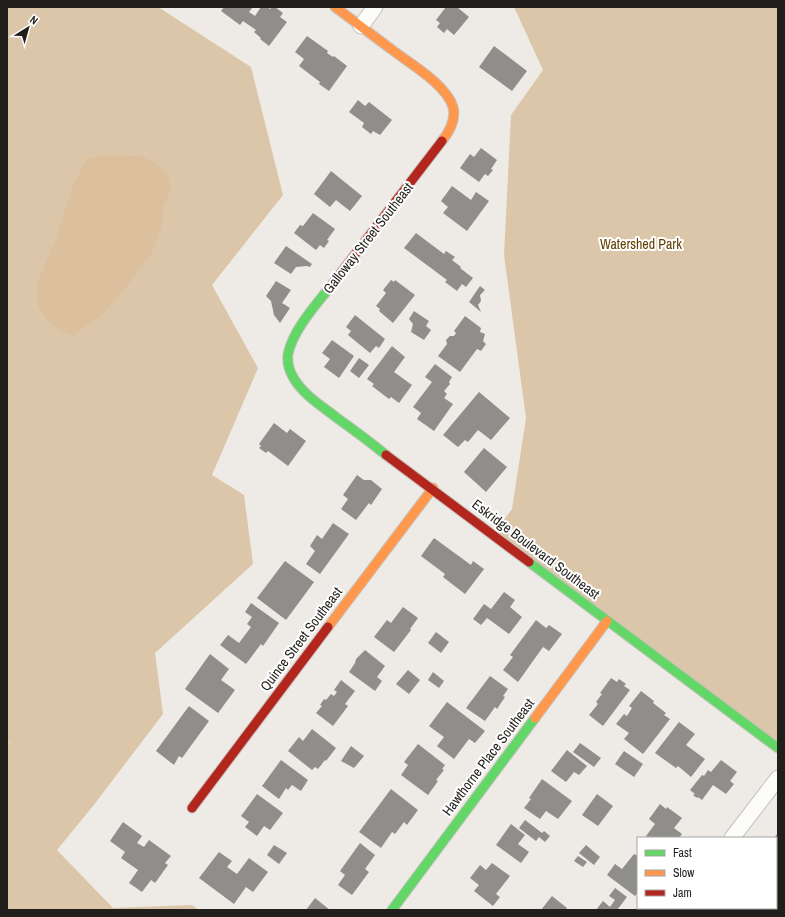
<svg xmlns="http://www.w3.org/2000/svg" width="785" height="917" viewBox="0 0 785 917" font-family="'Archivo Narrow',sans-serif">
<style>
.forest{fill:#dcc6aa}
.water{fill:#dcc09e}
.building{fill:#908e8a}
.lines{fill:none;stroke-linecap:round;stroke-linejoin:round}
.street-casing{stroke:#c6c2be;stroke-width:17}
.fast-casing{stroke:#c6c2be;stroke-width:11}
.slow-casing{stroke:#c6c2be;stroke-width:11}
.jam-casing{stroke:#c6c2be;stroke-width:11}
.street{stroke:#fcfcfb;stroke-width:15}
.fast{stroke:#63d668;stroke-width:9}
.slow{stroke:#ff974d;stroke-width:9}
.jam{stroke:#b3261e;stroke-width:9}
.labels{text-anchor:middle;stroke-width:4;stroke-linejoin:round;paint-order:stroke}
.street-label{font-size:14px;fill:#211f1b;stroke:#fff}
.park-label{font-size:14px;fill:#613d00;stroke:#fff}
</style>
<rect width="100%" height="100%" fill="#eeeae5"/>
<path class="forest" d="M7,7H158L251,67L283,195L212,285L258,368L212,475L244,495L253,564L155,653L163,714L93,806L57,850L113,908L192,905L199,910H7V741L12,744L7,740Z
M514,7H778V746L493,534L512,509L526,418L504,255L511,115L543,70Z"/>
<path class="water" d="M100,155L141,156L154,162L163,169L168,176L171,190L163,208L162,225L153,251L136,275L105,312L73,336L58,330L44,316L38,306L36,285L55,241L73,186L86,159Z"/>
<path class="building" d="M224,7H253L249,12L255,16L261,7H267L270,9L272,7H275L283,13L280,17L287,22L269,46L260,39L261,38L254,32L256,30L243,21L240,25L221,11Z
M446,7H457L469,17L454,35L447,29L444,33L437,27L440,23L436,20Z
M307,36L328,51L327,53L333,57L334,56L347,66L329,91L319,84L320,82L299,66L304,59L295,52Z
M494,46L527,71L512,91L479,67Z
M358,100L365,106L369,102L392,120L380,135L373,131L371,134L362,127L364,123L349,112Z
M481,148L497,160L491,169L493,170L488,176L485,174L479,182L460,168L470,154L474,157Z
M331,171L362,196L350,211L336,200L330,207L314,194Z
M452,186L471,200L476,192L489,201L467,231L443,213L448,207L441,201Z
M313,213L335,229L327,240L329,241L324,248L320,245L316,250L294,233L300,225L303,226Z
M416,233L444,254L446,251L455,257L452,260L461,267L460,268L473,278L466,287L462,284L457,291L445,282L447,280L404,248Z
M286,246L312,264L310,267L307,266L296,267L291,274L274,263Z
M391,280L394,282L395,280L415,295L393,323L379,311L380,309L376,306L386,293L383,290Z
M276,281L291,290L282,303L290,308L280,323L274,315L271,301L266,296Z
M480,286L485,290L480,295L481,301L478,305L481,312L469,302Z
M414,311L429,321L426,326L431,330L424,340L411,332L413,324L409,319Z
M355,315L385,339L379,348L376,346L370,353L348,335L351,331L346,327Z
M465,316L481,328L480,332L485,334L483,341L486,344L481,351L477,349L460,372L438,356L447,344L446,340L450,336H454L456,333L454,331Z
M332,340L354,356L339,378L324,367L330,359L322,353Z
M392,346L405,357L394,372L412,385L399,403L391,397L389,399L372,386L374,384L367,379Z
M359,358L369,365L359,378L350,371Z
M435,364L452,377L449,382L450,384L444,391L447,394L444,398L453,404L434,431L417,419L421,413L413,407L432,382L425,377Z
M479,392L510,418L491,440L478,430L468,442L465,440L458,447L443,435Z
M274,423L287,433L290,429L306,441L288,466L268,451L266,453L259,448L261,446L259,444Z
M484,448L507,467L486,492L464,472Z
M357,475L364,480H371L382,489L371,505L369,503L356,520L341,509L348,499L343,495Z
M333,523L349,534L320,574L306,564L315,551L310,546L317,535L322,539Z
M434,538L471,565L473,561L484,569L465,594L443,577L445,574L421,556Z
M285,561L314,582L286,620L257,598Z
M504,592L515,600L510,607L522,617L509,634L487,618L481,625L473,619L484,604L491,609Z
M251,603L279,623L263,646L261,644L246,664L220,645L228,635L239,643L251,627L247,624L252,617L245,612Z
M403,607L418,618L410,629L411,630L394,652L374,637L387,620L391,623Z
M536,620L546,628L549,625L562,634L549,651L543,647L518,682L503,670L513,657L510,655Z
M436,632L449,642L441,653L428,643Z
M365,650L385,666L377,677L382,681L375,691L349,672L355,663L356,659Z
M210,654L229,669L221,680L235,690L218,713L185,689Z
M408,670L420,680L409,694L396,684Z
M433,672L444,681L439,688L428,680Z
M490,676L508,689L503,696L505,697L497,709L495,707L485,721L466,708Z
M611,678L617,682L619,679L626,684L624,686L630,690L603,726L589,715L598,704L596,702L602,694L600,693Z
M341,680L355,691L345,704L348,706L333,726L316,713L322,706L320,705L324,699L326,700L331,694L334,696L337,692L334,690Z
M641,691L654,701L653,703L666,713L664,715L670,719L643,754L624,739L629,733L616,724L624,714L627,716L632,708L629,706Z
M447,702L485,731L475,743L469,739L454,759L437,746L444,737L429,726Z
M189,706L209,721L182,758L179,756L174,765L156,751Z
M679,722L695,734L686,745L705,759L691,777L678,766L676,768L655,753Z
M312,729L336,748L326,761L325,760L318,769L315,767L312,770L288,751L299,737L303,741Z
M580,743L601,758L594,767L573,752Z
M418,744L445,765L442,769L444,770L436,780L438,781L428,795L401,775L408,765L404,762Z
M351,746L364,756L354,768L341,761Z
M567,750L587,766L579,775L574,772L566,782L551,771Z
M624,751L643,764L634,777L615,764Z
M281,760L308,780L301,791L292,785L288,790L286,788L279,799L262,786Z
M721,760L737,772L730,781L734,784L726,794L713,785L702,800L698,797L697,798L693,795L695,794L690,790L702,775L704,776L708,770L711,772Z
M542,779L572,801L558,819L546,811L540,819L524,808L531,799L529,798Z
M391,789L418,810L407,825L404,822L395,834L392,832L381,848L359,832Z
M257,794L283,813L270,830L264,826L257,836L245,827L249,822L241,816Z
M597,794L613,806L598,826L582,815Z
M660,804L666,809L667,807L682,818L674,828L682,834L679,838H648L646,836L655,824L649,819Z
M525,820L542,833L544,831L550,836L545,842L539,837L536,841L519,828Z
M123,822L142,836L137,843L144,847L149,840L171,856L165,863L168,865L155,883L151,880L142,892L129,883L138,870L121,858L125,852L110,841Z
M511,824L525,835L518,844L529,852L521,863L496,845Z
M778,833V861L776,860L777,840L776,838H774Z
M360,843L375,855L365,869L369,872L352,895L338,885L345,875L340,871Z
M274,845L287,853L279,864L267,855Z
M586,845L600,857L594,865L579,853Z
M219,852L232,861L227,867L237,874L249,858L268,872L253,892L246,887L234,904L199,878Z
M634,854L638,856V892L635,896L607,875L615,864L622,869Z
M578,856L587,862L583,867L574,861Z
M492,863L510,876L496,894L500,897L493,906L474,891L479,885L470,878L480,865L486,870Z
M776,884L778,885V900L776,903Z
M615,888L627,897L617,910H596L603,901L610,907L615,900L609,896Z
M552,896L567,908L565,910H541Z
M315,898L330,910H306Z
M739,908H758L757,910H741Z"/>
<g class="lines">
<g class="street-casing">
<path id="street" d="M361,26L375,7
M732,838L778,778
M678,910L680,908"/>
</g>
<g class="fast-casing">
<path id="fast" d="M330,287C315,306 293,330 288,354C287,362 289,370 293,377C303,395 322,406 337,418C354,430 370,442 386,455
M529,562L778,748
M392,910L535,718"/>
</g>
<g class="slow-casing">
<path id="slow" d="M335,7C354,21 372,35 391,49C409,63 446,84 453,107C456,119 450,131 442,141
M328,627L433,488
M535,718L607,621"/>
</g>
<g class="jam-casing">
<path id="jam" d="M330,287L442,141
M386,455L529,562
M192,808L328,627"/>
</g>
<use href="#street" class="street"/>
<use href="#fast" class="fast"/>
<use href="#slow" class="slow"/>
<use href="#jam" class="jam"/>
</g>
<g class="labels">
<g class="street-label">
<text transform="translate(368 238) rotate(-52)" y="5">Galloway Street Southeast</text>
<text transform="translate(536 549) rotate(37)" y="5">Eskridge Boulevard Southeast</text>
<text transform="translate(301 639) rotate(-53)" y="5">Quince Street Southeast</text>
<text transform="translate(488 757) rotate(-53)" y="5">Hawthorne Place Southeast</text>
</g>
<g class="park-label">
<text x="641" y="249">Watershed Park</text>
</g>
</g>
<rect width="785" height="917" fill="none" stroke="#211f1b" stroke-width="16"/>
<rect x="637" y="837" width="140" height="72" fill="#ffffff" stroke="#a6a5a4"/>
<rect x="645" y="850" width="20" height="6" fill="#63d668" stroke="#a6a5a4"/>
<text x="673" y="857" font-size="12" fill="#211f1b">Fast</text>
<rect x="645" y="870" width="20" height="6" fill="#ff974d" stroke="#a6a5a4"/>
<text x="673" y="877" font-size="12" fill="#211f1b">Slow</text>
<rect x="645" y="890" width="20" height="6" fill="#b3261e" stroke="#a6a5a4"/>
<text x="673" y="897" font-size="12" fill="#211f1b">Jam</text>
<g transform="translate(28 28) rotate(37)" stroke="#ffffff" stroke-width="3" paint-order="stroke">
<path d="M0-3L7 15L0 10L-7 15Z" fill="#211f1b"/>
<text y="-6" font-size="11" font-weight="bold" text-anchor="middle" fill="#211f1b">N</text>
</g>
</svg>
